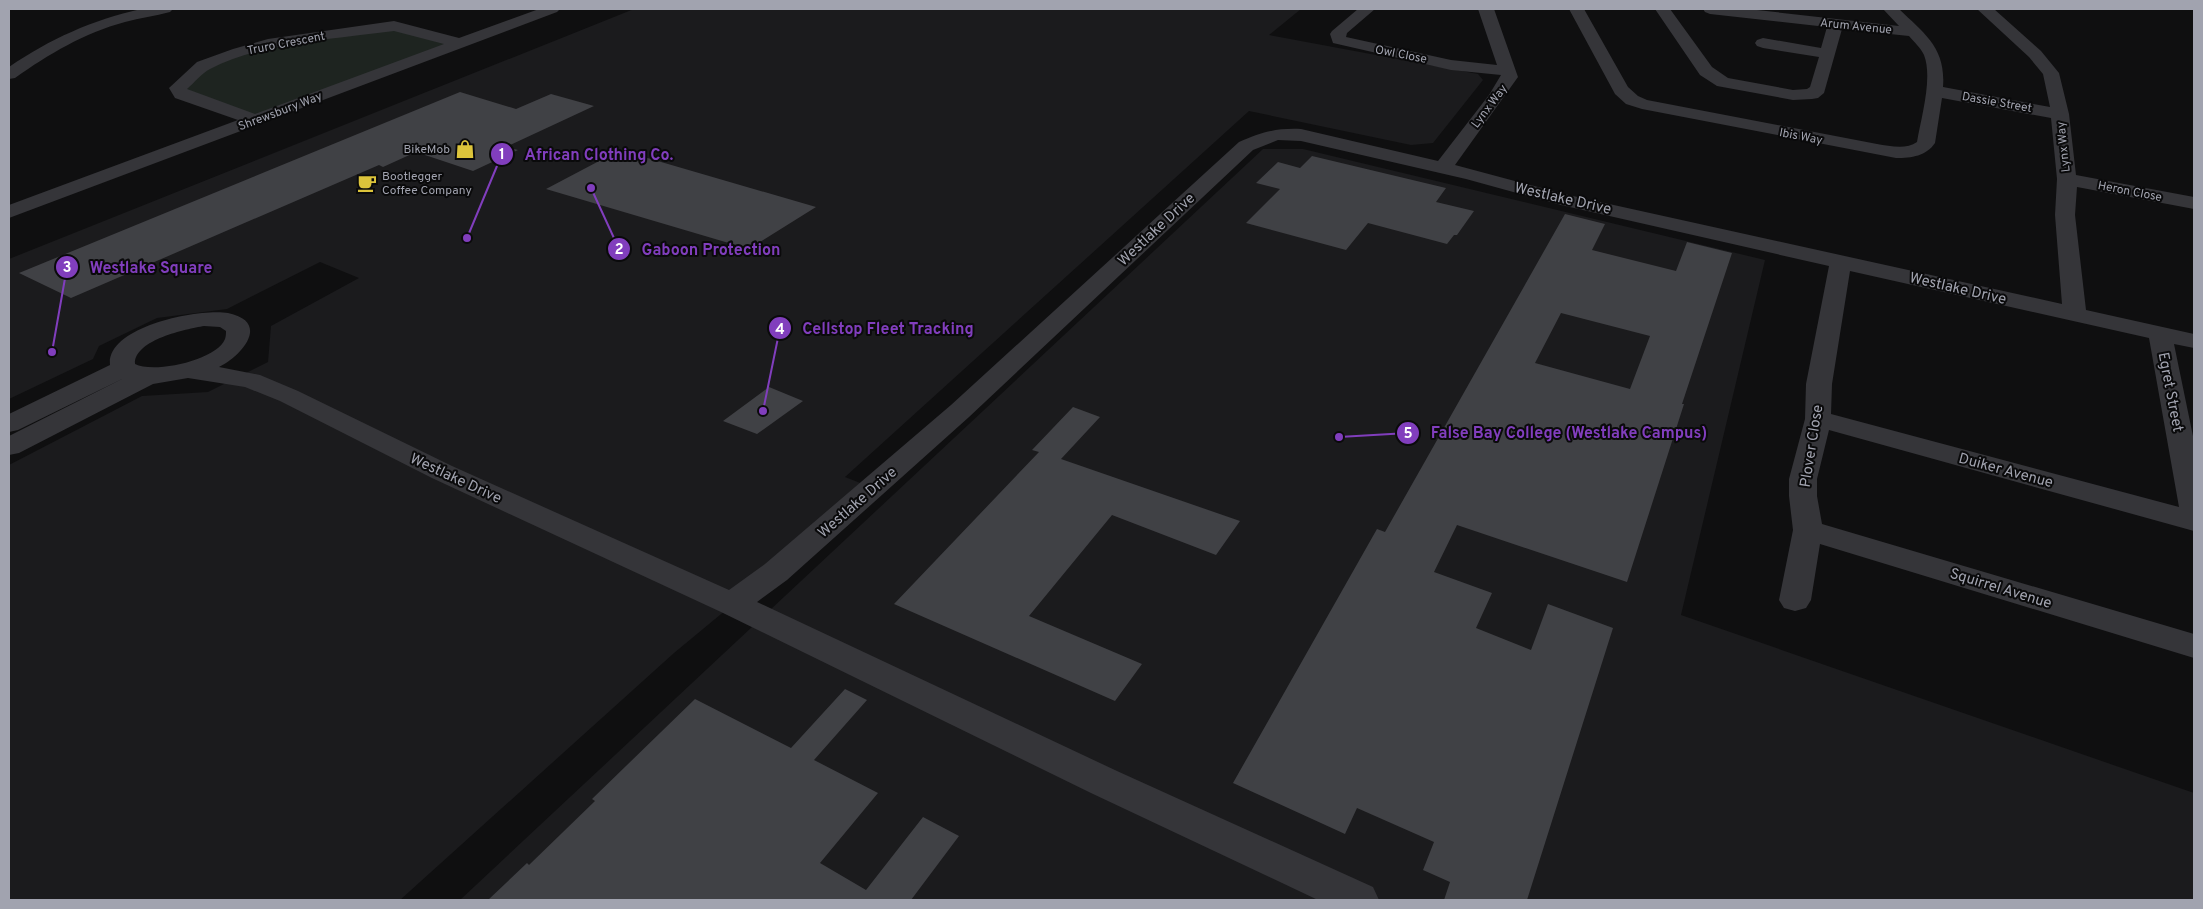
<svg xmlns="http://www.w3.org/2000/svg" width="2203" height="909" viewBox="0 0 2203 909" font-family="Overpass,sans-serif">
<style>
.built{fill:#1b1b1d}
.green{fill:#1e2420}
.building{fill:#404145;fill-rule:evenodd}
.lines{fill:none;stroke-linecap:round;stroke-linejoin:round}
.minor{fill:#353539;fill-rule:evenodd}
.labels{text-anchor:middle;stroke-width:4;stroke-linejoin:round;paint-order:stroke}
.far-street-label{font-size:12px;fill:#a1a3af;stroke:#0a0a0b}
.far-poi-label{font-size:12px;fill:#a1a3af;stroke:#0a0a0b;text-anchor:end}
.street-label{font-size:15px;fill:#a1a3af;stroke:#0a0a0b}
.leader{fill:none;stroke:#813ebd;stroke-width:2}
.callout-dot{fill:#813ebd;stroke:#0a0a0b;stroke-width:2}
.mark-label{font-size:15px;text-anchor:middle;font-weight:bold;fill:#fff}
.callout-label{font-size:16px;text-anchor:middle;font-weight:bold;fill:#813ebd;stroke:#0a0a0b;stroke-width:4;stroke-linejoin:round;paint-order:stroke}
</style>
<rect width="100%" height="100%" fill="#0f0f10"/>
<path class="built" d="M634,9H1301L1269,35L1478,74L1483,80L1433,143L1411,145L1249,111L845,477L873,488L674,653L400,900H9V465L142,396L208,392L268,362L271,326L359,278L320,262L227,309L157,318L99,346L93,359L9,399V259Z
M1263,149H1303L1765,260L1681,615L2194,793V900H460Z"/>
<path class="green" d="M380,27L459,43L255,120L192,98L181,84L239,52Z"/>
<path class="building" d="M460,92L516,109L551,94L594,106L506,147L518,150L473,171L416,152L383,167L379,165L71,298L19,273Z
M620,150L816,207L749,249L546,189Z
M1312,156L1446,188L1436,202L1474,211L1457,235H1454L1447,244L1368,223L1346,250L1246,223L1280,189L1256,183L1278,162L1300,168Z
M1565,214L1605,224L1592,250L1676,271L1687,242L1732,253L1682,404H1684L1627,582L1457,525L1434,572L1492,593L1476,628L1531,650L1548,604L1613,628L1527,900H1444L1450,882L1423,870L1434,842L1357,808L1345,834L1233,783L1377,529L1385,532ZM1561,313L1650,336L1630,389L1535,363Z
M769,387L803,401L757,434L723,421Z
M1073,407L1100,417L1061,459L1240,521L1216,555L1112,515L1029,616L1142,664L1115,701L894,604L1039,452L1032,450Z
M845,689L867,700L814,760L878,793L820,863L866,890L923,817L959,836L911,900H488L527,863L529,865L595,801L592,799L695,699L791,748Z"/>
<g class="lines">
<path class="minor" d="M141,9H173L170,12C155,16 140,18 125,22C84,33 49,54 15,78L9,79V67C50,39 92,20 141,9Z
M539,9H560L557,12L9,218V205L238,120L175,98L169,88L197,62L233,49L268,39L394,21L459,38ZM394,31L444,44L255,114L187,89C194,83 202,73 210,69C262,42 336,39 394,31Z
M1358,9H1375L1347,33L1346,37L1451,60L1497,65L1478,9H1494L1518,77L1455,165L1564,194L2062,304L2055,215L2057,179L2051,118L1942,98L1935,143C1926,156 1912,158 1896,158L1642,109L1626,104L1615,94L1569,9H1584L1628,87L1638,96L1647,100L1877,144C1890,146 1906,150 1917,142C1921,118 1933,78 1924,55C1921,48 1914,42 1909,36L1842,29L1824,93L1818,98L1812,99L1793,100L1717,86L1700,75L1655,9H1670L1712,67L1728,78L1793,90L1807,89L1810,87L1819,57L1763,48L1757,46L1755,43L1757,40L1763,38L1821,48L1827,27L1710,14L1705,12L1703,9H1748L1899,26L1883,9H1899C1925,34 1946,48 1943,87L2050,107L2043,74L2029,57L1977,9H1994L2041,51L2059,73L2069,114L2076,175L2194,197V209L2077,187L2075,215L2086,310L2194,334V348L2174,344L2194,441V531L1829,430L1817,479V496L1822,524L2194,634V658L1820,544L1811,600L1806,608L1795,611L1784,608L1779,600L1793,530L1789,496V479L1805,419L1806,384L1829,266L1561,205L1466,179L1301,141L1278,140L1253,150L969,417L787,580L757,602L1117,771L1373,887L1379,900H1318L1091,793L721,612L432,478L280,401L245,387L188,378L153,384L19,453L9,455V436L124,378L18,430L9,432V414L110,365C106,326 200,308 228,313C271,322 242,356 219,367L260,375L298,391L452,466L729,590L765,564L951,405L1239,142C1262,132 1276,128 1301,129L1438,161L1489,95L1501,75L1451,70L1333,43L1330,34L1332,31ZM1850,271L2149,338L2179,507L1831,414L1832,384ZM204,326L220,327L226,331C226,333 226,336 225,339C217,360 154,374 135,364C134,340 186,329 204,326Z"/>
</g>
<defs>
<g id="shop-bare" transform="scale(1.5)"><path d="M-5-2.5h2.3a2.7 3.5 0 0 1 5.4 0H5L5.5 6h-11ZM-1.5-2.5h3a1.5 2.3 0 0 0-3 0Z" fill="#dcc43b" stroke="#0a0a0b" stroke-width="2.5" paint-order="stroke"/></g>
<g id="cafe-bare" transform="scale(1.5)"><path d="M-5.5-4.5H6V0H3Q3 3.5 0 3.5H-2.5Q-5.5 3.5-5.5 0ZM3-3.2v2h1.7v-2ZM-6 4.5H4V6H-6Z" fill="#dcc43b" stroke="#0a0a0b" stroke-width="2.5" paint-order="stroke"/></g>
</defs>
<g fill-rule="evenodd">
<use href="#shop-bare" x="465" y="149"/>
<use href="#cafe-bare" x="367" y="183"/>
</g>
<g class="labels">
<g class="far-street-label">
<text transform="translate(1856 26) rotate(6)" y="4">Arum Avenue</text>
<text transform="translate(286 43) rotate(-11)" y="4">Truro Crescent</text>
<text transform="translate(1401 54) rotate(11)" y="4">Owl Close</text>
<text transform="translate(1997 102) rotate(10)" y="4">Dassie Street</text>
<text transform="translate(1489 106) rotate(-53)" y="4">Lynx Way</text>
<text transform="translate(280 111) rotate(-21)" y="4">Shrewsbury Way</text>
<text transform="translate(1801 136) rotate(11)" y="4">Ibis Way</text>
<text transform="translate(2063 147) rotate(-96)" y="4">Lynx Way</text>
<text transform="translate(2130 191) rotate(11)" y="4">Heron Close</text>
</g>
<g class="far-poi-label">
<text x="450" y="153">BikeMob</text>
<text x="382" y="180" text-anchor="start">Bootlegger<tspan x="382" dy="14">Coffee Company</tspan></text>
</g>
<g class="street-label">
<text transform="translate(1563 198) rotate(13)" y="5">Westlake Drive</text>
<text transform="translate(1156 229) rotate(-43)" y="5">Westlake Drive</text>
<text transform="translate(1958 288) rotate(13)" y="5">Westlake Drive</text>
<text transform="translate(2171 392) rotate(79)" y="5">Egret Street</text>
<text transform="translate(1811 446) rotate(-81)" y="5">Plover Close</text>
<text transform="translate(2006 470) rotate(15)" y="5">Duiker Avenue</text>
<text transform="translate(456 478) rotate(25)" y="5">Westlake Drive</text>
<text transform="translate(857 502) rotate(-41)" y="5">Westlake Drive</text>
<text transform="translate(2001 588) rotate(17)" y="5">Squirrel Avenue</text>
</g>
</g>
<path class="leader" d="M467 238L502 154M591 188L619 249M52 352L67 267M763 411L780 328M1339 437L1408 433"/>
<g class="callout-dot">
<circle cx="467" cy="238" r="5"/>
<circle cx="591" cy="188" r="5"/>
<circle cx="52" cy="352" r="5"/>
<circle cx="763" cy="411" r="5"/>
<circle cx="1339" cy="437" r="5"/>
<circle cx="502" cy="154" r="12"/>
<circle cx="619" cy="249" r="12"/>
<circle cx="67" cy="267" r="12"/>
<circle cx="780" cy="328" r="12"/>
<circle cx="1408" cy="433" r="12"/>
</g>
<g class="mark-label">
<text x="502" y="159">1</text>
<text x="619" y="254">2</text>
<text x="67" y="272">3</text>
<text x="780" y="334">4</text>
<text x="1408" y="438">5</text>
</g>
<g class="callout-label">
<text x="599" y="160">African Clothing Co.</text>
<text x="711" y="255">Gaboon Protection</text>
<text x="151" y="273">Westlake Square</text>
<text x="888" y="334">Cellstop Fleet Tracking</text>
<text x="1569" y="438">False Bay College (Westlake Campus)</text>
</g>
<rect width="2203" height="909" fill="none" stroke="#a1a3af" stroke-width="20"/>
</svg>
